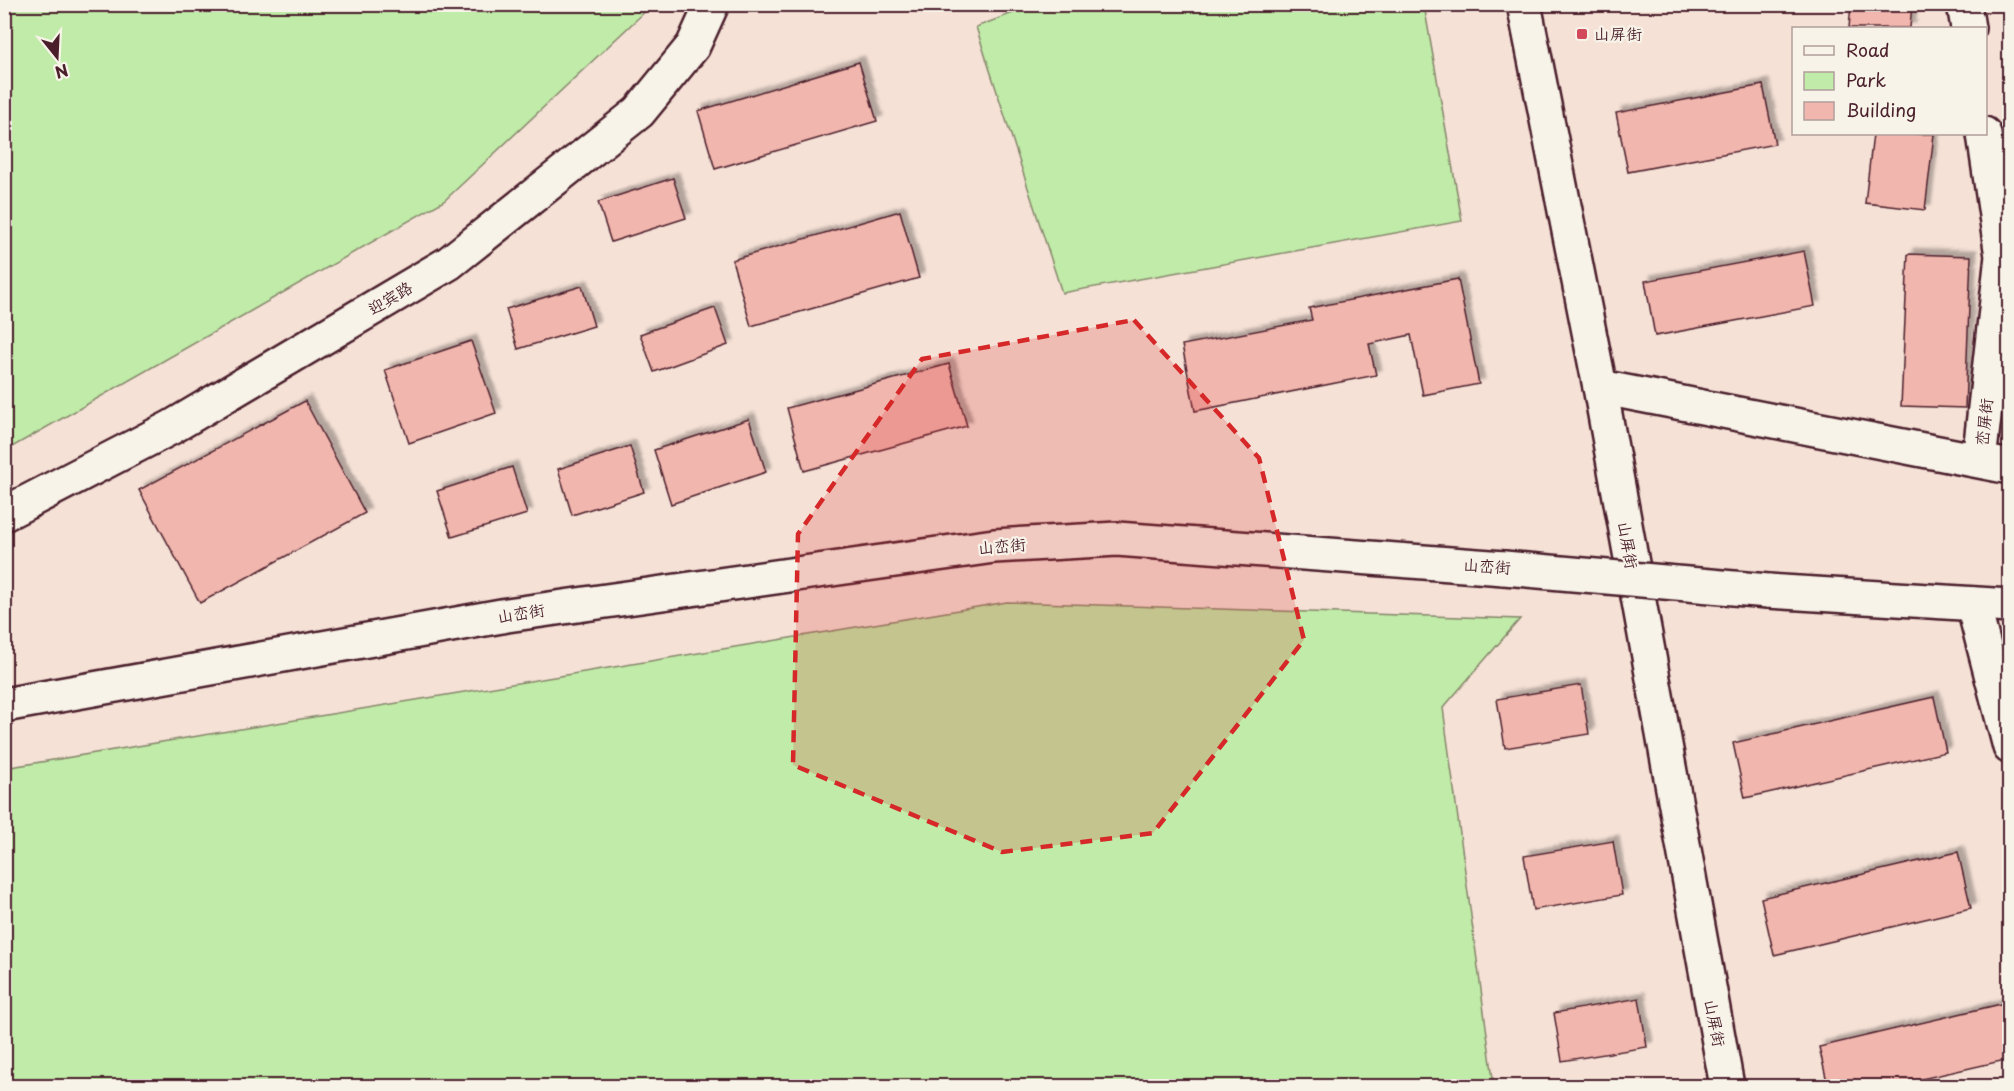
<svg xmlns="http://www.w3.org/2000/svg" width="2014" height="1091" viewBox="0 0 2014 1091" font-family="'Playpen Sans','LXGW WenKai TC',sans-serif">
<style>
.green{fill:#c0eba8;stroke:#85856a;stroke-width:1.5}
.building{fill:#f1b6ad;stroke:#4a1f2b;stroke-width:1.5;filter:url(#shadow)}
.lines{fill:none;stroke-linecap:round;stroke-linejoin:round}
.minor-casing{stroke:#4a1f2b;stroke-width:38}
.tertiary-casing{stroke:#4a1f2b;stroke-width:38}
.secondary-casing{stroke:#4a1f2b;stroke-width:38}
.minor{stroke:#f7f3e8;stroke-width:33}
.tertiary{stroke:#f7f3e8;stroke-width:33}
.secondary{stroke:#f7f3e8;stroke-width:33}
.secondary-bridge-casing{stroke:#4a1f2b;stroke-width:38;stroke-linecap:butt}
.secondary-bridge{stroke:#f7f3e8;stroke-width:33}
.marked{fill:#d62828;fill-opacity:0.2;stroke:#d62828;stroke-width:4.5;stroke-dasharray:12 8;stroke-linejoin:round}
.poi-dot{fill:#d1495b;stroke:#f7f3e8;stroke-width:2}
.labels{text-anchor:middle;stroke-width:4.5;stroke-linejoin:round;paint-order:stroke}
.poi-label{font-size:16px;fill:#4a1f2b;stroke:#f7f3e8;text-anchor:start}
.street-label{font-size:16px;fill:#4a1f2b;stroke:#f7f3e8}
</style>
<defs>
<filter id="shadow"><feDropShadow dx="5.5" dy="-5.5" stdDeviation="1.5" flood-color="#0004"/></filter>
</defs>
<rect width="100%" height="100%" fill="#f5e1d6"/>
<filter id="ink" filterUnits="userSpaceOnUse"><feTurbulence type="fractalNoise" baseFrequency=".0167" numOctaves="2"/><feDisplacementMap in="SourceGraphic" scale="12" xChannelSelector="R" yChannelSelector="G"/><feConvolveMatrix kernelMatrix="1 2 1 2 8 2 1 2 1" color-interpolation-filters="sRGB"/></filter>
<g filter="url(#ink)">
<path class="green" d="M5,4H652V5L444,201L5,451Z
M1037,4L1424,5L1462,221L1062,293L976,27Z
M1007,602L1520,619L1443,708L1494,1086H5V768Z"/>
<path class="building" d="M1851,4H1912L1910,28H1849Z
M859,62L877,121L715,169L698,111Z
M1763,85L1775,144L1628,172L1616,113Z
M1873,134H1934L1925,210L1865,203Z
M673,178L686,218L611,242L598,202Z
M900,211L919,278L751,326L732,260Z
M1804,251L1815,306L1655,336L1645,281Z
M1908,254L1971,256L1965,408L1901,406Z
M1458,279L1479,384L1423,395L1411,335L1369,344L1376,375L1195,411L1182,345L1312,320L1309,308Z
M582,286L594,326L518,349L506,309Z
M715,308L728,345L654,372L640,334Z
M471,341L496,413L409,443L385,370Z
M949,364L967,426L804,471L787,408Z
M305,401L365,513L200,603L139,490Z
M749,419L766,472L671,504L654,450Z
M630,446L644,492L572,515L558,469Z
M512,467L527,514L452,537L437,491Z
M1581,685L1589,734L1505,748L1497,699Z
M1934,697L1946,752L1745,798L1733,743Z
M1613,841L1622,895L1533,910L1524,856Z
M1958,852L1971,908L1774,955L1761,898Z
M1639,998L1647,1047L1562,1061L1554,1013Z
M2001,1004L2010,1041V1059L1891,1086H1828L1819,1047Z"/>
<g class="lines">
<g class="minor-casing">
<path id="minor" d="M1964,4L1968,28
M1600,387L2010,467
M1979,461L2002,256L1984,134
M1973,604L2010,747"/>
</g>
<g class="tertiary-casing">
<path id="tertiary" d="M1524,4L1600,387L1727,1086
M4,514L172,427L449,263L639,112L693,46L712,4"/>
</g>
<g class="secondary-casing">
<path id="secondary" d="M1768,591L2010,606
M4,705L507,615L994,546L1117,539L1504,568"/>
</g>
<use href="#minor" class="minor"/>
<use href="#tertiary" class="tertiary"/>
<use href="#secondary" class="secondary"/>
<g class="secondary-bridge-casing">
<path id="secondary-bridge" d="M1504,568L1768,591"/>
</g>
<use href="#secondary-bridge" class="secondary-bridge"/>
</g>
</g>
<path class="marked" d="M1134,320L1259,458L1304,640L1153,833L1002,852L793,765L798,534L922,359Z"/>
<rect class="poi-dot" x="1576" y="28" width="12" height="12" rx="3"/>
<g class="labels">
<g class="poi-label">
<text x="1594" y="40">山屏街</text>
</g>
<g class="street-label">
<text transform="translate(390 298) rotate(-31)" y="6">迎宾路</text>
<text transform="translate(1984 422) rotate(-84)" y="6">峦屏街</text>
<text transform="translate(1628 545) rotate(80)" y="6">山屏街</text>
<text transform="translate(1002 546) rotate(-5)" y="6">山峦街</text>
<text transform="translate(1487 566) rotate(4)" y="6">山峦街</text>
<text transform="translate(521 613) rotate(-9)" y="6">山峦街</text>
<text transform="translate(1715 1023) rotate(79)" y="6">山屏街</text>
</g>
</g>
<rect width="2014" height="1091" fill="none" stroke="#f7f3e8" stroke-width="24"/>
<rect x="12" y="12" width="1990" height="1067" fill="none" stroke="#4a1f2b" stroke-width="2" filter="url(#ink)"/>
<rect x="1792" y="27" width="195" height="108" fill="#f7f3e8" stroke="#b29e9c" stroke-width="1.5"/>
<rect x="1804" y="46" width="30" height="9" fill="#f7f3e8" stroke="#b29e9c" stroke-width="1.5"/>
<text x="1846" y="57" font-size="18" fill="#4a1f2b">Road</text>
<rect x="1804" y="72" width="30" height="18" fill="#c0eba8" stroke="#b29e9c" stroke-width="1.5"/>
<text x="1846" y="87" font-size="18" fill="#4a1f2b">Park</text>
<rect x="1804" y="102" width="30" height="18" fill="#f1b6ad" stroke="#b29e9c" stroke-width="1.5"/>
<text x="1846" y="117" font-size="18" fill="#4a1f2b">Building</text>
<g transform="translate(57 57) rotate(162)" stroke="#f7f3e8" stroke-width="4.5" paint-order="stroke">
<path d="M0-4.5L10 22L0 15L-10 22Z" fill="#4a1f2b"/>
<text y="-9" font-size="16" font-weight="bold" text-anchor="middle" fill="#4a1f2b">N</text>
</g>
</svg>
